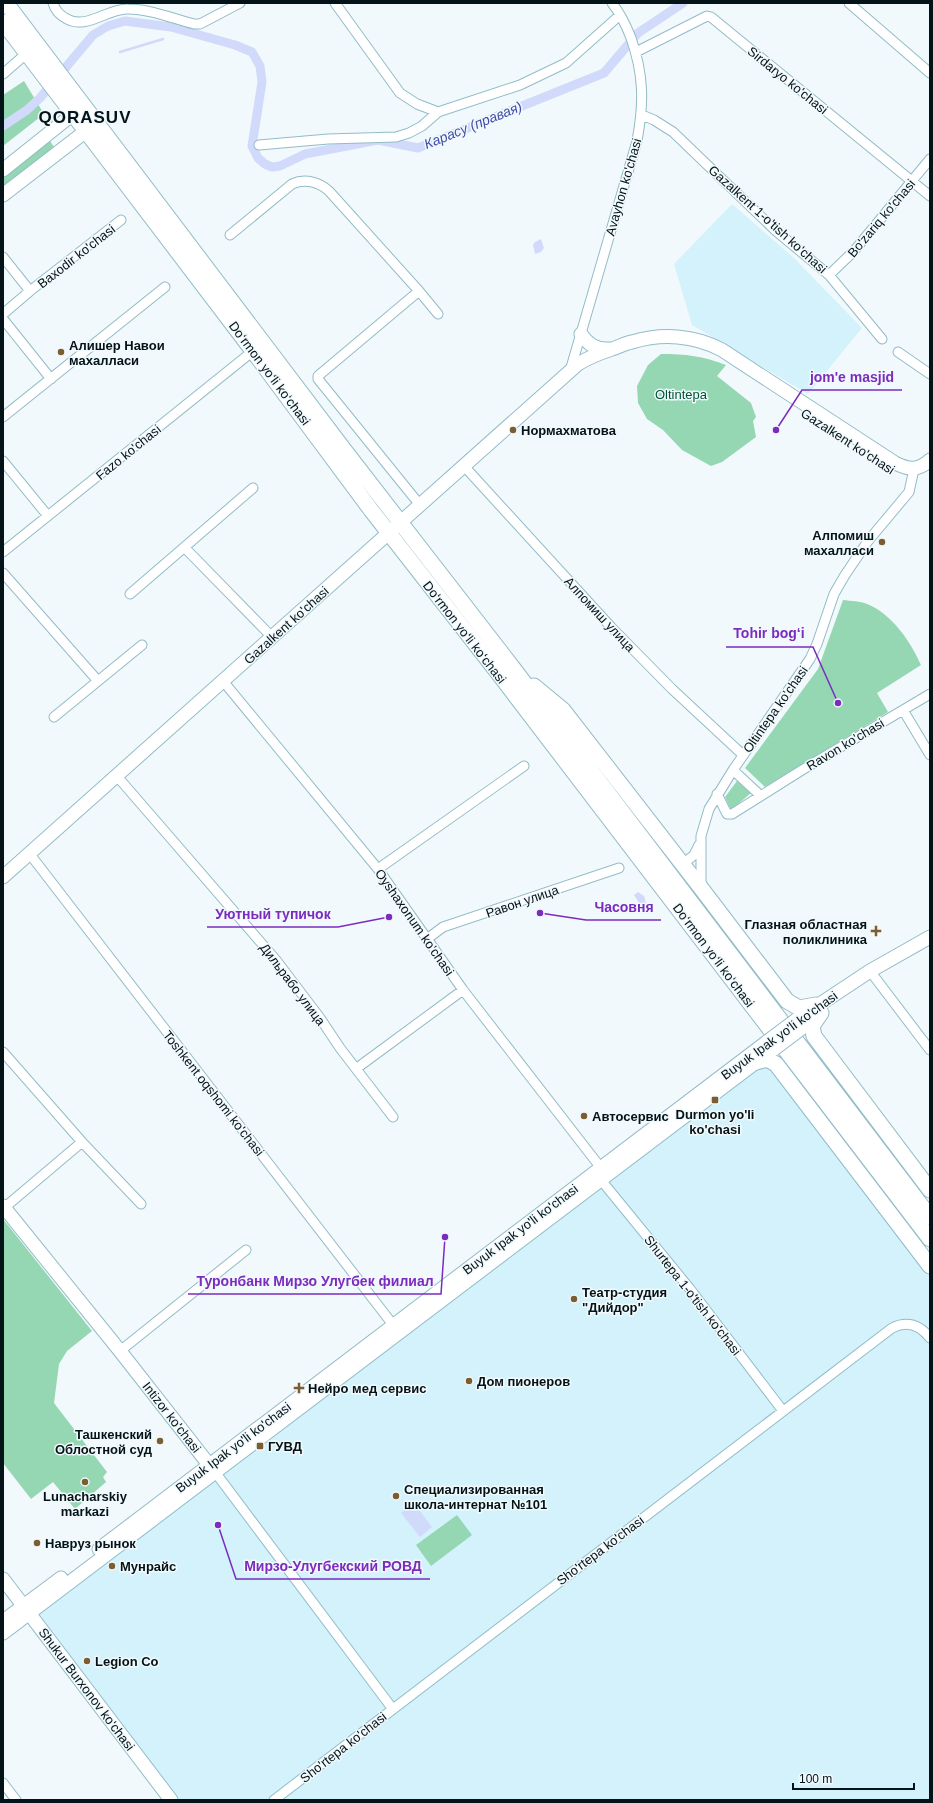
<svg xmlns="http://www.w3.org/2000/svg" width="933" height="1803" viewBox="0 0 933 1803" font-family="Arial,sans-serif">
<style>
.built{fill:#d3f2fb}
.green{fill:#95d7b3}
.water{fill:#d1dafb}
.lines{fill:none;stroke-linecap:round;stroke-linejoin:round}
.stream{stroke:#d1dafb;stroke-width:2.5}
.canal{stroke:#d1dafb;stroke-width:9}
.street-casing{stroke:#92bcc8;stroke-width:11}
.secondary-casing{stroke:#92bcc8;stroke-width:15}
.primary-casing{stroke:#92bcc8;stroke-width:17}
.street{stroke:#fff;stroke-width:9}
.secondary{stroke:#fff;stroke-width:13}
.primary{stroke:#fff;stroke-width:15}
.secondary-bridge-casing{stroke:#92bcc8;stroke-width:15;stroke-linecap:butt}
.secondary-bridge{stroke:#fff;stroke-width:13}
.poi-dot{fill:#7b5d31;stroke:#f1f9fc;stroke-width:1.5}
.labels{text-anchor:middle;stroke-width:3;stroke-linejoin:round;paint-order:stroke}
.street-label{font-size:13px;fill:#041317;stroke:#f1f9fc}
.poi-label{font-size:13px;font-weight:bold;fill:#041317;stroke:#f1f9fc;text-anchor:start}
.park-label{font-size:13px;fill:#005233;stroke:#f1f9fc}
.water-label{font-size:14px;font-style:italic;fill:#414ca8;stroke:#f1f9fc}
.district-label{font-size:17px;font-weight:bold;letter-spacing:1px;fill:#041317;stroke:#f1f9fc}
.leader{fill:none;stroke:#7b2cbf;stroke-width:1.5}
.callout-dot{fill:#7b2cbf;stroke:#f1f9fc;stroke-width:1.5}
.callout-label{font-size:14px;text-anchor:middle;font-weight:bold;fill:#7b2cbf;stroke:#f1f9fc;stroke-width:3;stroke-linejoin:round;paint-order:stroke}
</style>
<rect width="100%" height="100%" fill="#f1f9fc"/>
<path class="built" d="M732,204L794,258L862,328L808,394L692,325L674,264Z
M764,1059L930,1266V1800H171L29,1613Z"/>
<path class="green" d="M24,81L44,114L3,146V95Z
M50,141L54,147L3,186V177Z
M661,354C686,354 703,356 726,365L717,376L751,403L756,417L753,421L756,437L722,462L711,466L682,450L663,430L647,419L638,403L637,386L648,365Z
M843,600C851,601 860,601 867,604C892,614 911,642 921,665L877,693L888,712L765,787L745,768L818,669Z
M737,781L751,793L731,810L725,797Z
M3,1219L92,1331L67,1351L59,1364L54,1403L107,1472L103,1477L106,1482L75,1509L53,1482L31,1499L3,1463Z
M457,1515L472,1535L431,1566L416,1545Z"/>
<path class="water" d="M541,239L544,248L541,252L535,254L533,245L535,242Z
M638,892L644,896L646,903L644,906H641L634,895Z
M414,1503L432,1527L420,1537L401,1513Z"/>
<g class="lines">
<path class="stream" d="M120,52L163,39"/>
<path class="canal" d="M3,126L27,110L40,98L93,35L108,26L125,21L171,27L235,45L252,52L260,66L262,82L252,146L258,158L265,164L272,167L280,166L305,154L378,140L418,148L604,73L638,33L683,3"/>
<g class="street-casing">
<path id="street" d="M53,3C55,10 61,16 67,19C87,30 108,8 128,9C150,9 174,19 194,24H200L240,3
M335,3L400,93L417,104L438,112
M849,3L930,73
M636,52L707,16L711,17L930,196
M3,74L27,53
M642,115L654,120L673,132L776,231L829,275L882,339
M259,145L328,139L396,137L409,133L422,126L438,112L520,85L566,63L620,15
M230,235L292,184C305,178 319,182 329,191L419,291L318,376V379L420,505
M3,257L30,291
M829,275L854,251L930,159
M419,291L438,314
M3,314L30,291L121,220
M3,319L51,379
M898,352L930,374
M570,371L637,141C644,103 644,75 631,38C626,25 620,13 612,3
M3,417L165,287
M3,461L48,516
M464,466L612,628L672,689L743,755
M185,548L272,637
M3,552L253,351
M3,573L98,681
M130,594L253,488
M223,681L378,869L463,990L601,1168
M903,710L930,755
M54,717L142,645
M733,770L761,796
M116,775L276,960L320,1018L340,1048L393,1117
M717,794L727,814H732L802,770L930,694
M29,853L397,1330
M683,864L694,855L699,845
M378,869L524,766
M701,886V836L709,809L733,770L810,659L817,644L834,594L845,575L868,541L909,492L914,469
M427,939L443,927L619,868
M870,971L930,1050
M3,1052L82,1142L141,1204
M357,1068L463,990
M601,1180L690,1289L783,1411
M4,1208L82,1142
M120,1351L246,1250
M215,1472L392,1708
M3,1783L16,1800
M274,1800L892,1328C907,1320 920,1325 930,1338"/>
</g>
<g class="secondary-casing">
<path id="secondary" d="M3,170L73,114H91L86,131L3,195
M581,334C588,345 597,350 609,349
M3,877L578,364C589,357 600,353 612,349C619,347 625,343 632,342C662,333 694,335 722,350L895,463C909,470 918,471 930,460
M796,1020L870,971L930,937
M3,1206L120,1351L214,1471
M99,1549L768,1041
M3,1579L171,1800
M3,1621L61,1578
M3,1633L764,1056"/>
</g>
<g class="primary-casing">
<path id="primary" d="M6,3L345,451L513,668L930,1217
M3,22L253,351L371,510L502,678L930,1239
M534,686L563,710L701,888L787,1001L799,1008L816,1005
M821,1013L812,1026L814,1036L930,1190
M756,1062L767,1059L776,1064L930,1266"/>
</g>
<use href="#street" class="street"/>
<use href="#secondary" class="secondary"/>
<use href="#primary" class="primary"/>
<g class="secondary-bridge-casing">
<path id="secondary-bridge" d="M768,1041L796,1020
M774,1049L802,1028"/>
</g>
<use href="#secondary-bridge" class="secondary-bridge"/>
</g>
<g class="poi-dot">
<circle cx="61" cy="352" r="4"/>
<circle cx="513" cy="430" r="4"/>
<circle cx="882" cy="542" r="4"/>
<path d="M874 925h4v4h4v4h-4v4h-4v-4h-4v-4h4z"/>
<rect x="711" y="1096" width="8" height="8" rx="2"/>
<circle cx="584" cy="1116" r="4"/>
<circle cx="574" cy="1299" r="4"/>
<circle cx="469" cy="1381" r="4"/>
<path d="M297 1382h4v4h4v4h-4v4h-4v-4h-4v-4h4z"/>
<circle cx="160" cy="1441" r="4"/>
<rect x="256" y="1442" width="8" height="8" rx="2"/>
<circle cx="85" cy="1482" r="4"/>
<circle cx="396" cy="1496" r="4"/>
<circle cx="37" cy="1543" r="4"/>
<circle cx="112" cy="1566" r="4"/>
<circle cx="87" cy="1661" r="4"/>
</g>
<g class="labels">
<g class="street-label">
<text transform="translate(788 80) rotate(39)" y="5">Sirdaryo ko'chasi</text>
<text transform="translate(623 187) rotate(-74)" y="5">Avayhon ko'chasi</text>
<text transform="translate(881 218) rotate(-50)" y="5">Bo'zariq ko'chasi</text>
<text transform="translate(768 219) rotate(42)" y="5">Gazalkent 1-o'tish ko'chasi</text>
<text transform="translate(76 256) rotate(-38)" y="5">Baxodir ko'chasi</text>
<text transform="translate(270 373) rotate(53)" y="5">Do‘rmon yo‘li ko‘chasi</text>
<text transform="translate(848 441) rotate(33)" y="5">Gazalkent ko'chasi</text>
<text transform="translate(128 452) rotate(-39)" y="5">Fazo ko'chasi</text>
<text transform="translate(600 614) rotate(47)" y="5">Алпомиш улица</text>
<text transform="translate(286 625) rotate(-42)" y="5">Gazalkent ko'chasi</text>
<text transform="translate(465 632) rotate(52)" y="5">Do‘rmon yo‘li ko‘chasi</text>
<text transform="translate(775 709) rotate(-55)" y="5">Oltintepa ko'chasi</text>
<text transform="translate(845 744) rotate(-31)" y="5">Ravon ko'chasi</text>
<text transform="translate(522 901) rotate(-19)" y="5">Равон улица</text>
<text transform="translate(415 922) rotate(55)" y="5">Oyshaxonum ko'chasi</text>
<text transform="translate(714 955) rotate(53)" y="5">Do‘rmon yo‘li ko‘chasi</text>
<text transform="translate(293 984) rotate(53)" y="5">Дильрабо улица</text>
<text transform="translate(779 1035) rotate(-36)" y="5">Buyuk Ipak yo'li ko'chasi</text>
<text transform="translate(214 1093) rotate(52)" y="5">Toshkent oqshomi ko'chasi</text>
<text transform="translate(520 1229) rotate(-37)" y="5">Buyuk Ipak yo'li ko'chasi</text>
<text transform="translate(693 1295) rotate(52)" y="5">Shurtepa 1-o'tish ko'chasi</text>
<text transform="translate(172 1417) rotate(52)" y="5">Intizor ko'chasi</text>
<text transform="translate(233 1447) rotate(-37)" y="5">Buyuk Ipak yo'li ko'chasi</text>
<text transform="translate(600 1550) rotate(-37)" y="5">Sho'rtepa ko'chasi</text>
<text transform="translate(87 1689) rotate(53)" y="5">Shukur Burxonov ko'chasi</text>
<text transform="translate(343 1747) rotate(-38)" y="5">Sho'rtepa ko'chasi</text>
</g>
<g class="poi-label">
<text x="69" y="350">Алишер Навои<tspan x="69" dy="15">махалласи</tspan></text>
<text x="521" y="435">Нормахматова</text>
<text x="874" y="540" text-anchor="end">Алпомиш<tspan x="874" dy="15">махалласи</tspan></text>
<text x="867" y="929" text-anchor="end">Глазная областная<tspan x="867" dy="15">поликлиника</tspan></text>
<text x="715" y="1119" text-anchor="middle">Durmon yo'li<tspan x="715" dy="15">ko'chasi</tspan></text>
<text x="592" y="1121">Автосервис</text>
<text x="582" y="1297">Театр-студия<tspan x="582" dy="15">"Дийдор"</tspan></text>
<text x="477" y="1386">Дом пионеров</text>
<text x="308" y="1393">Нейро мед сервис</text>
<text x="152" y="1439" text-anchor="end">Ташкенский<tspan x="152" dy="15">Облостной суд</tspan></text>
<text x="268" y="1451">ГУВД</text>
<text x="404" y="1494">Специализированная<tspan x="404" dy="15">школа-интернат №101</tspan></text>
<text x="85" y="1501" text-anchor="middle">Lunacharskiy<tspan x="85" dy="15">markazi</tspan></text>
<text x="45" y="1548">Навруз рынок</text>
<text x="120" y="1571">Мунрайс</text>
<text x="95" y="1666">Legion Co</text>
</g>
<g class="park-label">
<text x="681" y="399">Oltintepa</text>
</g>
<g class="water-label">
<text transform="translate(473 125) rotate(-22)" y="5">Карасу (правая)</text>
</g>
<g class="district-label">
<text x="85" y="123">QORASUV</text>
</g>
</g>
<path class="leader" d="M776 430L802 390H902M838 703L813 647H726M540 913L586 920H661M389 917L338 927H207M445 1237L441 1294H188M218 1525L236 1579H430"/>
<g class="callout-dot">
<circle cx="776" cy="430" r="4"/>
<circle cx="838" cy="703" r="4"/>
<circle cx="540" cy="913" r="4"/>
<circle cx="389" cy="917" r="4"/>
<circle cx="445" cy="1237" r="4"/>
<circle cx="218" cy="1525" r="4"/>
</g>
<g class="callout-label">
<text x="852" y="382">jom'e masjid</text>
<text x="769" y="638">Tohir bog‘i</text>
<text x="624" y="912">Часовня</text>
<text x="273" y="919">Уютный тупичок</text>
<text x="315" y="1286">Туронбанк Мирзо Улугбек филиал</text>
<text x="333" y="1571">Мирзо-Улугбекский РОВД</text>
</g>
<rect width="933" height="1803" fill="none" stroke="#041317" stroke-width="8"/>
<path d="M793 1783v6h121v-6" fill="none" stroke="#041317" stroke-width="2"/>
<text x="799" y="1783" font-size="12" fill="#041317" stroke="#f1f9fc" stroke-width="3" paint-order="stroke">100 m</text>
</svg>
